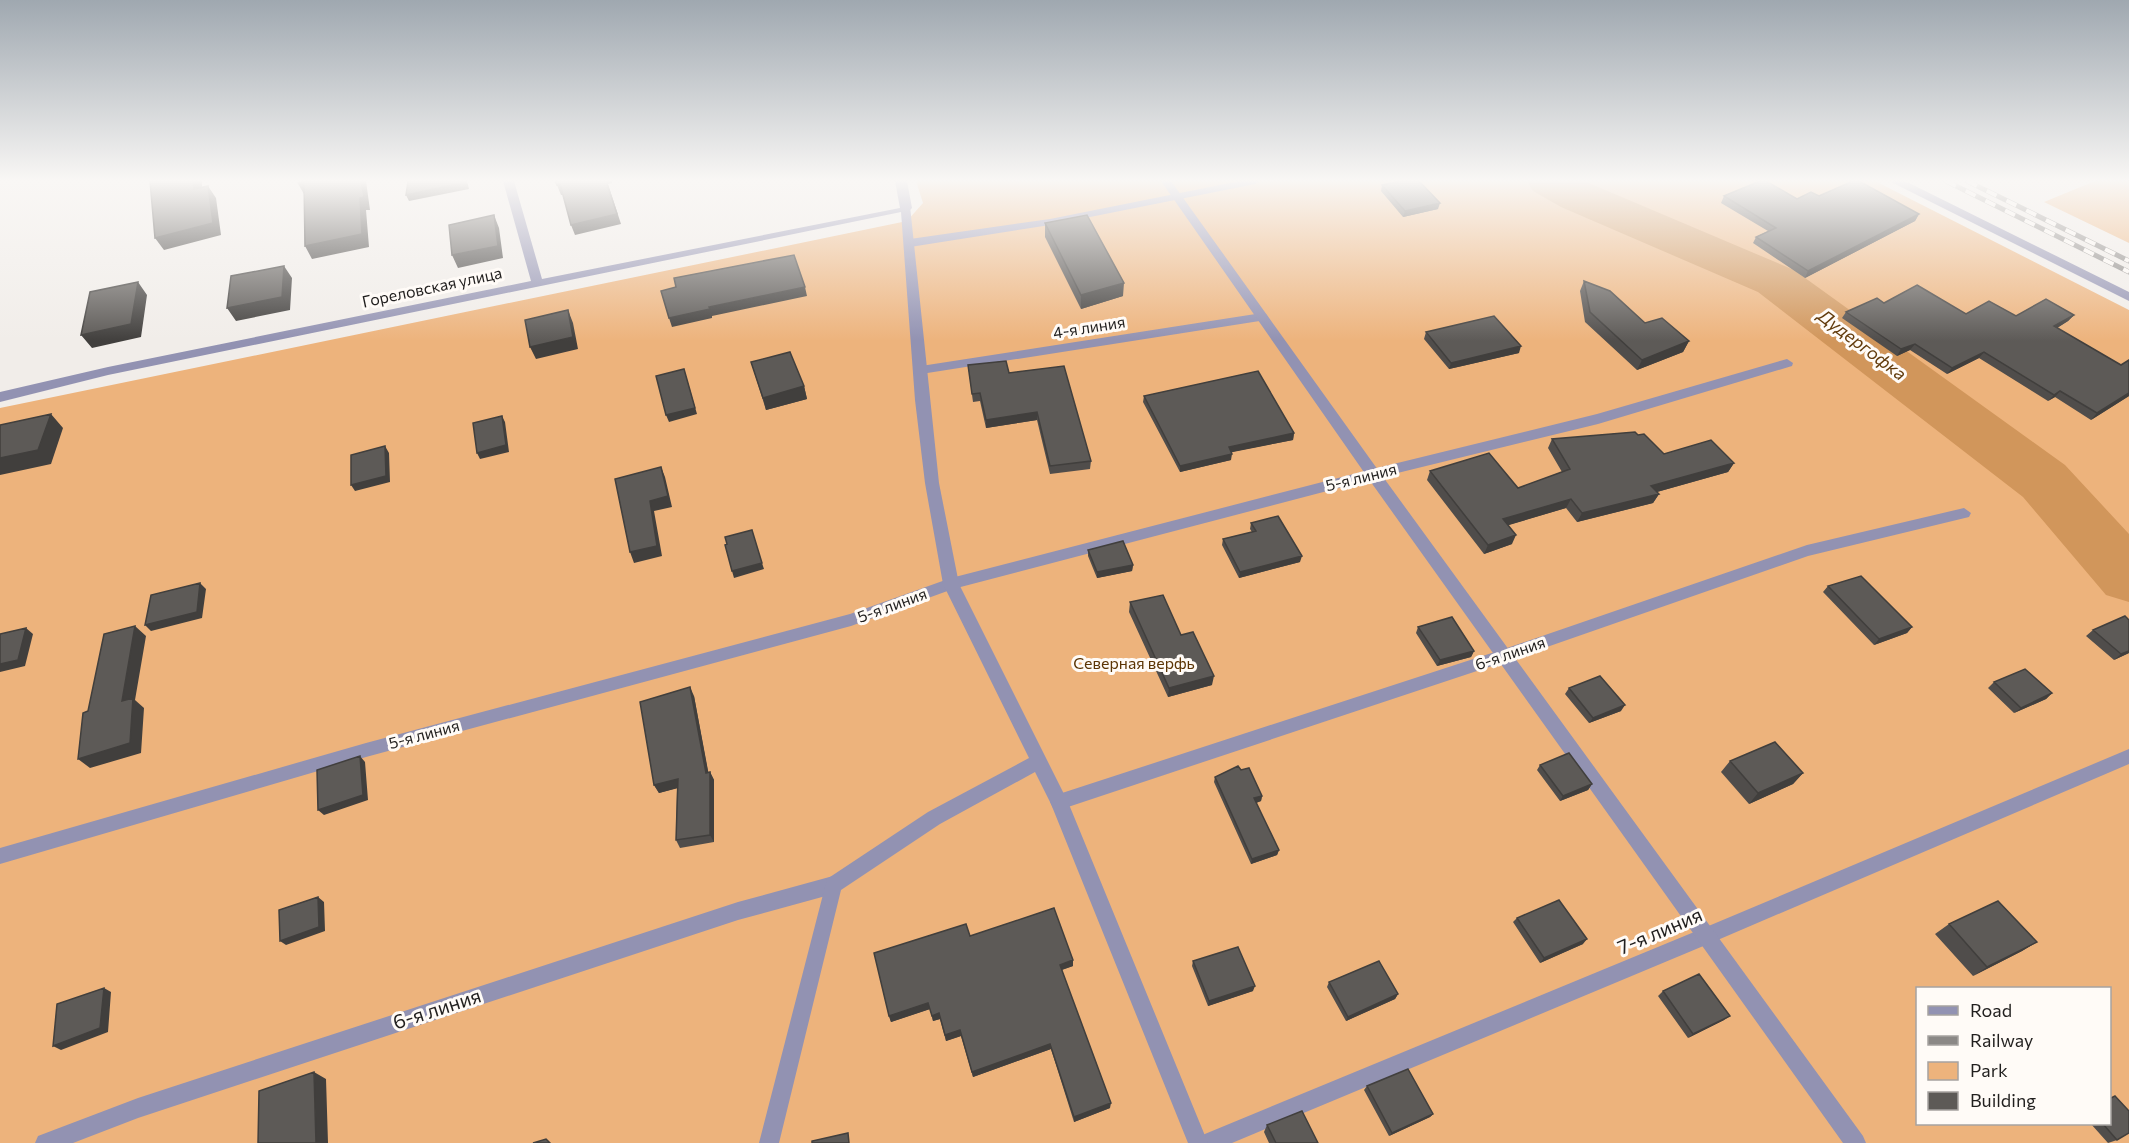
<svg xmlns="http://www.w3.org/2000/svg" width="2129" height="1143" viewBox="0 0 2129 1143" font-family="Commissioner,sans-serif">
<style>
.green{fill:#edb37c;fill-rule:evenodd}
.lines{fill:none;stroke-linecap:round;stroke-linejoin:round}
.river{fill:#d1965b;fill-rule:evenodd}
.lane{fill:#9292b2;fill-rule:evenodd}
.street{fill:#9292b2;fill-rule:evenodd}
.rail-casing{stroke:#8b8886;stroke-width:5}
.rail{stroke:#fffbf7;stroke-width:4;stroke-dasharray:11;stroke-linecap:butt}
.wall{fill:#504d4b}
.shaded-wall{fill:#413f3d}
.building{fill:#5d5a57;stroke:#413f3d;stroke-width:1.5}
.labels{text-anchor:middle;stroke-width:6;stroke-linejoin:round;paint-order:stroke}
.street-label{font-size:16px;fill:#211f1e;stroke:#fffbf7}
.park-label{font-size:16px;fill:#5c3505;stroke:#fffbf7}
.water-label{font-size:18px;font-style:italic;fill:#623b0c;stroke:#fffbf7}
.near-street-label{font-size:20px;fill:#211f1e;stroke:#fffbf7}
</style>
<rect width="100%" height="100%" fill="#f1ede9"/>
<path class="green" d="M916,181H1875L2129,310V1143H0V408L907,221L923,203ZM1918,988H2110V1124H1918Z
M2095,181H2129V243L2044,202Z"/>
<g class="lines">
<path class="river" d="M1527,181H1584L1794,270L2065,465L2129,534V602L2106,595L2023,497L1758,292L1561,207L1533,191Z"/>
<path class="lane" d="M895,181H907L912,208L910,210H902L900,208Z
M1240,181H1261L1255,184L1050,225L910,247L904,243L910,239L1050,219Z
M1262,313L1266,314L1268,317L1266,320L921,374L915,370L921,366Z
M1787,359L1793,363L1792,366L1598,424L1373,479L953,589L851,626L366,757L0,864V848L366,743L850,614L951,578L1373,469L1597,414Z
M1964,508L1971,513L1969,517L1808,556L1504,662L1059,810L1053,808L1050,802L1053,796L1059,794L1504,649L1807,545Z
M2129,749V764L1713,942L1232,1143H1197L1200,1136L1699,930Z
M833,876L839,879L842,885L839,891L833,894L738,920L138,1118L73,1143H35L38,1136L138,1098L738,902Z"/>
<path class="street" d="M503,181H514L542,279L910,206L939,483L959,584L1068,802L1208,1143H1188L1051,804L1035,772L940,824L841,890L779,1143H759L827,879L928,812L1029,758L943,584L925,483L915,400L901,212L108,375L0,402V392L108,367L531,281Z
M1161,181H1171L1378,470L1863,1136L1866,1143H1843L1368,478Z
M1892,181H1905L2129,292V301L1893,183Z"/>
<g class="rail-casing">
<path id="rail" d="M1946,181L2129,272
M1967,181L2129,261"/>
</g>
<use href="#rail" class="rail"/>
</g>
<path class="wall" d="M1382,185L1438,209L1403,217L1381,191Z
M1724,196L1797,199L1819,196L1919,214L1915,221L1805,278L1753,243L1756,237L1768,231L1721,203Z
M1045,223L1123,296L1081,309L1045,237Z
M1584,281L1645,323L1689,341L1683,352L1637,370L1585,322L1580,291Z
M1884,303L1966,314L2016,316L2074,315L2068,321L2057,328L2129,396L2091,420L2055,397L2048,401L1979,358L1947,374L1910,350L1897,356L1842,318L1846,312Z
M1426,332L1519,353L1449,369L1424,339Z
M751,362L804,386L807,399L766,410Z
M968,365L1009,373L1091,461L1090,469L1050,474L1037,420L986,428L980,401L973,402Z
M1144,396L1294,433L1293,440L1231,452V460L1180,472L1143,402Z
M1638,435L1664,454L1734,463L1728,472L1657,492L1659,494L1653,503L1577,522L1566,508L1508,525L1512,544L1484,554L1427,480L1430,471L1518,488L1562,472L1548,448L1552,439Z
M1251,523L1300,562L1239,578L1222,545L1223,539L1252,532L1250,529Z
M1088,550L1133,565L1132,571L1097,578L1088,556Z
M1828,586L1912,627L1907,633L1874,645L1823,592Z
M1130,602L1181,635L1212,685L1168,697L1129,612Z
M1418,627L1474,651L1471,657L1437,666L1416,633Z
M2093,630L2129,653L2114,660L2086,636Z
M1994,682L2052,693L2046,699L2014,713L1988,688Z
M1569,688L1621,711L1589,723L1565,694Z
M694,696L708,772H710L714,780V842L680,848L676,840L677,788L659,793L654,785Z
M1730,761L1803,773L1793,784L1749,804L1721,772Z
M1540,765L1592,784L1588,790L1560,801L1537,770Z
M1241,770L1262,796L1261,801L1256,803L1279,850L1277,855L1251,864L1214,782L1215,777Z
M1517,918L1583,944L1540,963L1513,922Z
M1949,924L2037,942L2022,951L1973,976L1935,934Z
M970,936L1073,960V966L1062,970L1110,1108L1074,1122L1051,1049L973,1077L961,1036L946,1041L940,1019L933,1021L930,1009L891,1022L889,1016Z
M1193,961L1253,991L1208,1006L1192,966Z
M1329,982L1398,994L1395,999L1346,1021L1327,987Z
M1663,991L1724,1020L1688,1038L1658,996Z
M1367,1086L1433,1114L1430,1117L1389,1136L1364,1090Z
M2115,1096L2117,1140L2108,1143L2091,1124H2109V1099Z
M1267,1125L1318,1143H1269L1264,1132Z"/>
<path class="shaded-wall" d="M194,181H202V202L194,189Z
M304,181V194L297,182Z
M361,181H366L370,210H366L369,247L312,259L305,246L360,198Z
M466,181H467L469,189L409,201L406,195Z
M606,181H612V183L608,184L621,224L575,235L571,225Z
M560,184L563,195H561L557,185Z
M208,186L216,198L221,235L164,250L155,238Z
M1440,203L1438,209L1403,217L1405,211Z
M1919,214L1915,221L1805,278L1808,271Z
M494,215L499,228L503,258L458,268L452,255Z
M284,266L292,278L290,310L236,321L227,308Z
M138,282L147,295L141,337L92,348L81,335Z
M1124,283L1123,296L1081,309V295Z
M805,287L807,296L712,316V318L672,327L669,318L709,307Z
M568,310L573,323L578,349L536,359L530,347Z
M2074,315L2068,321L2049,333L2054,326Z
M1689,341L1683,352L1637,370L1642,360Z
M1915,344L1910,350L1897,356L1901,349Z
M1521,346L1519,353L1449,369L1451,363Z
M1984,352L1979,358L1947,374L1952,368Z
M684,369L697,414L669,422L666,415Z
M804,386L807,399L766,410L763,398Z
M2060,391L2055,397L2048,401L2054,395Z
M2129,393V396L2091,420L2097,413Z
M1037,412V420L986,428V420Z
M51,414L63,428L51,464L0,475V458Z
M502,416L505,422L509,452L480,459L477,453Z
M1294,433L1293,440L1228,453L1229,447Z
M385,446L389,453L390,482L355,491L351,485Z
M1232,454L1231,460L1180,472V466Z
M1734,463L1728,472L1646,495L1651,486Z
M661,467L665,477L672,507L654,511L662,556L634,563L630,552Z
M1659,494L1653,503L1577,522L1582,513Z
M1571,499L1566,508L1499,528L1503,519Z
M1516,535L1512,544L1484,554L1488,545Z
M1302,556L1300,562L1239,578L1240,572Z
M762,563L764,569L734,578L732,571Z
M1133,565L1132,571L1097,578V572Z
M200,583L206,589L202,618L151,631L145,625Z
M135,626L146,636L135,700L144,708L141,753L90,768L78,759L122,701Z
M1912,627L1907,633L1874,645L1879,639Z
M26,628L33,634L25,666L0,672V664Z
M1474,651L1471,657L1437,666L1440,660Z
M2129,651V653L2114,660L2121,654Z
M1214,676L1212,685L1168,697L1169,688Z
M690,687L694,696L710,781L706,773Z
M2052,693L2046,699L2014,713L2021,708Z
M1625,705L1621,711L1589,723L1593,718Z
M360,756L365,762L368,800L324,815L318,810Z
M710,772L714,780V842L710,835Z
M1803,773L1793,784L1749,804L1758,793Z
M678,779L682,787L659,793L654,785Z
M1592,784L1588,790L1560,801L1563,796Z
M1262,796L1261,801L1253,804L1254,798Z
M1279,850L1277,855L1251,864L1252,859Z
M318,897L324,902L325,931L286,945L280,941Z
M1587,939L1583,944L1540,963L1544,958Z
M2037,942L2022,951L1973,976L1987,967Z
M1073,960V966L1061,970L1060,965Z
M1255,986L1253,991L1208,1006L1209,1001Z
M104,988L111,992L108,1032L61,1050L53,1046Z
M1398,994L1395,999L1346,1021L1348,1017Z
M928,1003L930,1009L891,1022L889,1016Z
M939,1013L940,1019L933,1021L932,1016Z
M1730,1016L1724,1020L1688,1038L1693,1034Z
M960,1030L961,1036L946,1041L945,1035Z
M1050,1044L1051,1049L973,1077L972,1072Z
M314,1072L326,1079L328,1143H316Z
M1111,1103L1110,1108L1074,1122V1117Z
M1433,1114L1430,1117L1389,1136L1392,1133Z"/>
<path class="building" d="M150,181H194V189L208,186L213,223L155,238Z
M304,181H361L364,197L360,198L362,234L305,246Z
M408,181H466V182L406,195Z
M555,181H606L617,214L571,225L560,184L557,185Z
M1401,181H1419L1440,203L1405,211L1382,185Z
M1760,181H1766L1797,199L1811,192L1819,196L1853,181H1859L1919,214L1808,271L1756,237L1776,228L1724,196Z
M494,215L498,246L452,255L449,225Z
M1087,215L1124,283L1081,295L1045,223Z
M794,255L805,287L709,307L710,309L669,318L661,291L676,287L674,278Z
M284,266L282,297L227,308L231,276Z
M1584,281L1610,291L1645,323L1662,318L1689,341L1642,360L1590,312Z
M138,282L131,324L81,335L90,292Z
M1917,285L1966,314L1989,301L2016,316L2046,299L2074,315L2054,326L2121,365L2129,360V393L2097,413L2060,391L2054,395L1984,352L1952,368L1915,344L1901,349L1846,312L1877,298L1884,303Z
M568,310L573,337L530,347L525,320Z
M1494,316L1521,346L1451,363L1426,332Z
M790,352L804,386L763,398L751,362Z
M1006,361L1009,373L1064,366L1091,461L1050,466L1037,412L986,420L980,393L972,394L968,365Z
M684,369L695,408L666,415L656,376Z
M1258,371L1294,433L1229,447L1232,454L1180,466L1144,396Z
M51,414L38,450L0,458V425Z
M502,416L506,445L477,453L473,423Z
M1635,432L1638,435L1644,434L1664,454L1711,440L1734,463L1651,486L1659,494L1582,513L1571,499L1503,519L1516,535L1488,545L1430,471L1489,453L1518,488L1570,469L1552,439Z
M385,446L386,476L351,485V455Z
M661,467L668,496L650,501L657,546L630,552L615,479Z
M1278,516L1302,556L1240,572L1223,539L1256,531L1251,523Z
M752,530L762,563L732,571L725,545L727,544L725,537Z
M1123,541L1133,565L1097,572L1088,550Z
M1861,576L1912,627L1879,639L1828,586Z
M200,583L197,612L145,625L151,595Z
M1163,595L1181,635L1193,632L1214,676L1169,688L1130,602Z
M2125,616L2129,620V651L2121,654L2093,630Z
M1452,617L1474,651L1440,660L1418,627Z
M135,626L122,701L133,698L130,743L78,759L83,713L88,711L104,634Z
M26,628L18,660L0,664V634Z
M2025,669L2052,693L2021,708L1994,682Z
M1600,676L1625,705L1593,718L1569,688Z
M690,687L706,773L710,772V835L676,840L678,779L654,785L640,702Z
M1775,742L1803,773L1758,793L1730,761Z
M1569,753L1592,784L1563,796L1540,765Z
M360,756L363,795L318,810L317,770Z
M1238,766L1241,770L1249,768L1262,796L1254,798L1279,850L1252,859L1215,777Z
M318,897L319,927L280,941L279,910Z
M1559,900L1587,939L1544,958L1517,918Z
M1998,901L2037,942L1987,967L1949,924Z
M1054,908L1073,960L1060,965L1111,1103L1074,1117L1050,1044L972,1072L960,1030L945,1035L939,1013L932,1016L928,1003L889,1016L874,953L966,924L970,936Z
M1238,947L1255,986L1209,1001L1193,961Z
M1379,961L1398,994L1348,1017L1329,982Z
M1699,974L1730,1016L1693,1034L1663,991Z
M104,988L100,1028L53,1046L57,1004Z
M1408,1069L1433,1114L1392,1133L1367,1086Z
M314,1072L316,1143H258L259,1091Z
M2115,1096L2129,1111V1133L2117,1140L2103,1124H2109V1099Z
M1302,1111L1318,1143H1276L1267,1125Z
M848,1133L849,1143H812V1141Z
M546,1139L550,1143H533Z"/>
<linearGradient id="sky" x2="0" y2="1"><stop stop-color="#9fa8b0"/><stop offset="0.53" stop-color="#f9f7f5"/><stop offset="1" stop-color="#f9f7f5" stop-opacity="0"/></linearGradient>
<rect width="2129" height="341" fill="url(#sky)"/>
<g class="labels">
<g class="street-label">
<text transform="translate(432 287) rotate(-12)" y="6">Гореловская улица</text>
<text transform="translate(1089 327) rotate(-9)" y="6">4-я линия</text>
<text transform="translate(1361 477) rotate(-14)" y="6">5-я линия</text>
<text transform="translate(892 605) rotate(-20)" y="6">5-я линия</text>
<text transform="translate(1510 653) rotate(-19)" y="6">6-я линия</text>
<text transform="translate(424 734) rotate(-15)" y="6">5-я линия</text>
</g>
<g class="park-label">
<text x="1134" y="669">Северная верфь</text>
</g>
<g class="water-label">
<text transform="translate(1862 345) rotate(37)" y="6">Дудергофка</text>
</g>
<g class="near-street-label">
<text transform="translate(1660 931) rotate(-23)" y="7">7-я линия</text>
<text transform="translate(437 1009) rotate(-18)" y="7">6-я линия</text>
</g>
</g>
<rect x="1916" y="987" width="195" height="138" fill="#fffbf7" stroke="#a6a3a0" stroke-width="1.5"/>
<rect x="1928" y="1006" width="30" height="9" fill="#9292b2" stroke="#a6a3a0" stroke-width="1.5"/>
<text x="1970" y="1017" font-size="18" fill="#211f1e">Road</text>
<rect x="1928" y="1036" width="30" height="9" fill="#8b8886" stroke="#a6a3a0" stroke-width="1.5"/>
<text x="1970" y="1047" font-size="18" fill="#211f1e">Railway</text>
<rect x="1928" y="1062" width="30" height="18" fill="#edb37c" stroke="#a6a3a0" stroke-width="1.5"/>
<text x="1970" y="1077" font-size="18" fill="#211f1e">Park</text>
<rect x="1928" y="1092" width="30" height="18" fill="#5d5a57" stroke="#a6a3a0" stroke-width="1.5"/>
<text x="1970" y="1107" font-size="18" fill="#211f1e">Building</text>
</svg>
